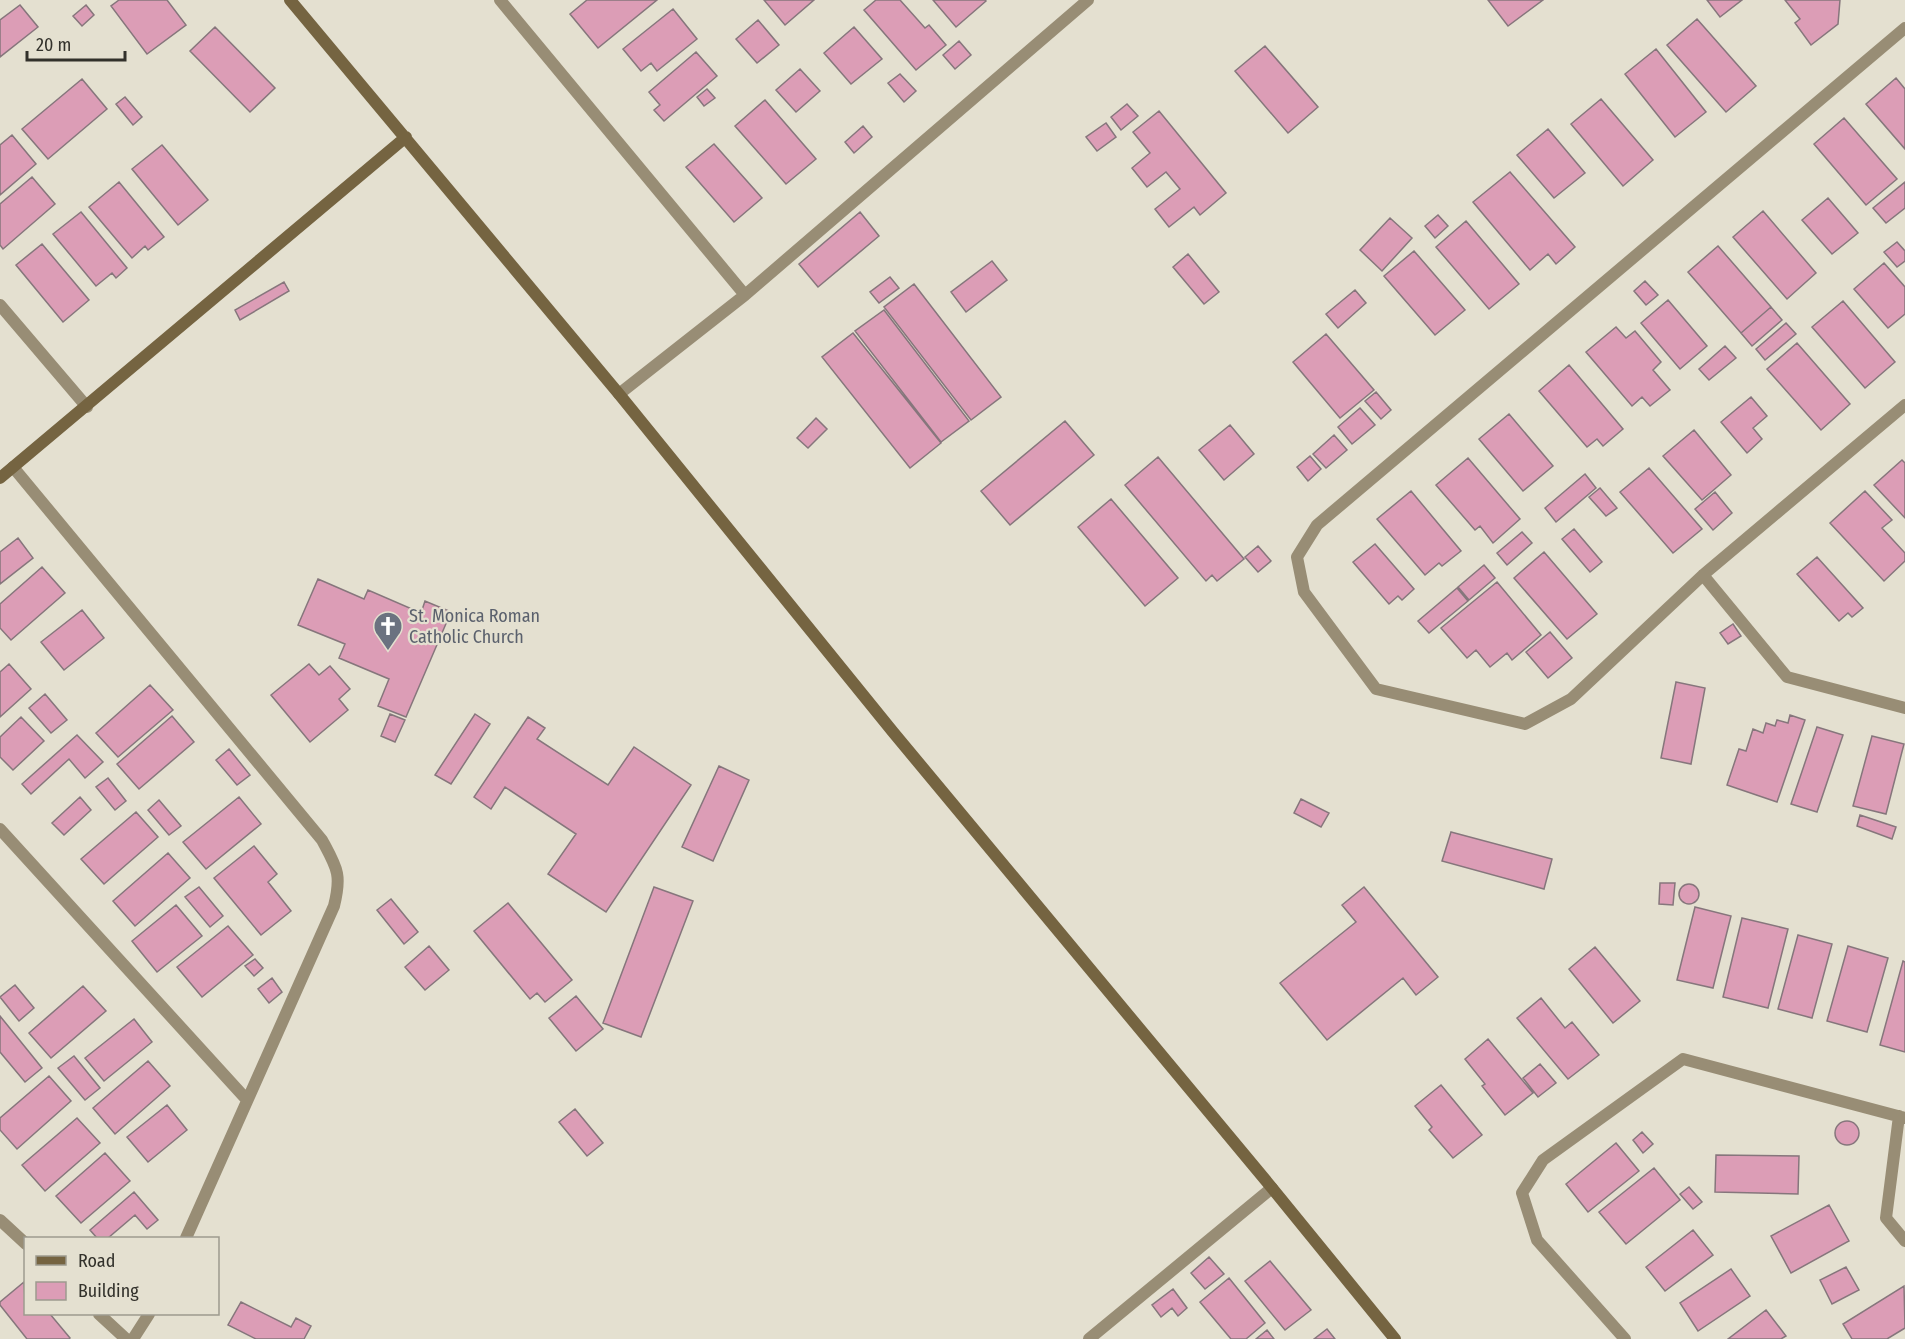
<svg xmlns="http://www.w3.org/2000/svg" width="1905" height="1339" viewBox="0 0 1905 1339" font-family="'Fira Sans Condensed',sans-serif">
<style>
.building{fill:#dc9db6;stroke:#86767c;stroke-width:1.5}
.lines{fill:none;stroke-linecap:round;stroke-linejoin:round}
.street{stroke:#988d75;stroke-width:12}
.secondary{stroke:#756441;stroke-width:12}
.labels{text-anchor:middle;stroke-width:4.5;stroke-linejoin:round;paint-order:stroke}
.worship-label{font-size:18px;fill:#5b616d;stroke:#e4e0d0;text-anchor:start}
</style>
<rect width="100%" height="100%" fill="#e4e0d0"/>
<path class="building" d="M119,0H167L186,25L147,54L111,6Z
M587,0H657L598,48L570,14Z
M764,0H814L785,25Z
M876,0H900L925,28L929,25L946,45L916,70L864,10Z
M933,0H985L986,1L956,27Z
M1488,0H1543L1508,26Z
M1707,0H1742L1720,17Z
M1785,0H1840L1838,24L1811,45L1795,23L1800,19Z
M20,5L38,27L0,57V20Z
M86,5L94,15L82,26L73,16Z
M673,9L697,39L657,71L651,63L641,71L623,49Z
M1697,19L1756,86L1726,112L1667,45Z
M758,20L779,45L757,63L736,39Z
M215,27L275,88L250,112L190,51Z
M854,27L882,59L851,84L824,53Z
M959,41L971,55L955,69L943,55Z
M1265,46L1318,107L1288,133L1235,71Z
M1656,49L1706,112L1675,137L1625,74Z
M696,52L717,76L664,121L654,110L660,105L649,92Z
M800,69L820,91L796,112L776,90Z
M900,74L916,91L904,102L888,83Z
M1896,78L1905,89V149L1866,104Z
M82,79L107,109L48,159L22,129Z
M707,89L715,98L704,106L697,97Z
M125,97L142,117L133,125L116,104Z
M1601,99L1653,160L1623,186L1571,124Z
M765,100L816,159L786,184L735,126Z
M1127,104L1138,116L1121,130L1111,117Z
M1159,111L1226,193L1200,215L1194,207L1169,227L1155,209L1180,189L1166,172L1147,187L1132,168L1150,153L1133,132Z
M1844,118L1897,179L1866,205L1814,144Z
M1106,123L1116,137L1097,151L1086,137Z
M863,126L872,137L854,153L845,142Z
M1548,129L1585,173L1554,198L1517,155Z
M12,135L36,164L0,195V145Z
M714,144L762,198L734,222L686,167Z
M162,145L208,200L178,225L132,169Z
M1510,172L1575,247L1556,264L1548,254L1530,270L1473,202Z
M32,177L55,204L3,249L0,245V204Z
M119,182L164,237L148,250L145,246L132,258L89,207Z
M1905,182V208L1886,223L1873,208Z
M1828,198L1858,233L1832,254L1802,220Z
M1763,211L1816,273L1787,299L1733,237Z
M81,212L127,268L116,278L112,273L96,286L53,234Z
M860,212L879,236L818,287L799,264Z
M1438,215L1448,226L1435,238L1425,226Z
M1390,218L1412,238L1382,271L1360,250Z
M1466,221L1519,284L1489,309L1436,247Z
M1897,242L1905,251V261L1897,267L1884,252Z
M42,244L89,300L63,322L16,265Z
M1718,246L1771,307L1741,333L1688,272Z
M1414,251L1465,310L1435,335L1384,276Z
M1188,254L1219,292L1204,304L1173,267Z
M992,261L1007,280L966,312L951,292Z
M1884,263L1905,287V314L1888,328L1854,289Z
M890,277L899,288L879,303L870,292Z
M1645,281L1658,295L1646,305L1634,291Z
M284,282L289,291L240,320L235,310Z
M914,284L1001,397L971,420L884,307Z
M1355,290L1366,303L1338,328L1326,314Z
M1668,300L1707,346L1680,369L1641,323Z
M1843,301L1895,362L1865,388L1812,327Z
M1771,307L1782,320L1752,346L1741,333Z
M884,310L969,421L941,442L855,331Z
M1786,323L1796,334L1765,360L1756,349Z
M1616,327L1626,338L1635,331L1661,362L1653,370L1670,390L1650,406L1642,397L1632,406L1586,352Z
M853,333L941,443L910,468L822,357Z
M1326,334L1374,390L1340,418L1293,362Z
M1797,343L1850,404L1821,430L1767,369Z
M1725,346L1736,358L1709,380L1699,369Z
M1569,365L1623,429L1603,446L1597,439L1587,447L1539,391Z
M1376,392L1391,410L1381,419L1365,401Z
M1751,397L1767,416L1753,428L1762,439L1747,453L1721,422Z
M1360,408L1375,425L1352,444L1338,427Z
M1509,414L1553,466L1523,491L1479,439Z
M816,418L827,429L808,448L797,438Z
M1065,421L1094,455L1010,525L981,491Z
M1230,425L1254,454L1224,480L1199,450Z
M1694,430L1731,475L1702,500L1663,456Z
M1334,435L1347,450L1326,468L1313,454Z
M1310,456L1321,469L1308,481L1297,467Z
M1158,457L1244,559L1217,581L1212,575L1206,581L1125,485Z
M1468,458L1520,519L1493,543L1480,526L1475,530L1436,485Z
M1902,460L1905,463V518L1874,485Z
M1649,468L1702,529L1673,553L1620,492Z
M1585,474L1596,488L1556,522L1545,508Z
M1600,488L1617,508L1606,516L1589,497Z
M1411,491L1461,551L1442,566L1439,563L1425,575L1377,519Z
M1865,491L1892,520L1882,528L1905,553V561L1884,581L1830,523Z
M1715,492L1732,513L1713,530L1695,509Z
M1111,499L1178,578L1145,606L1078,527Z
M1574,529L1602,562L1590,572L1562,539Z
M1522,532L1532,543L1507,565L1497,553Z
M18,538L33,558L0,584V552Z
M1375,544L1414,589L1402,600L1398,596L1389,604L1353,562Z
M1258,546L1271,561L1258,572L1245,557Z
M1544,552L1597,614L1567,639L1514,578Z
M1817,557L1863,608L1852,617L1848,613L1839,621L1797,574Z
M1484,565L1495,578L1469,600L1458,587Z
M42,567L65,593L11,640L0,628V604Z
M318,579L364,599L368,590L421,613L425,601L451,612L406,717L378,706L389,679L339,658L345,644L298,625Z
M1497,582L1541,635L1512,660L1507,653L1490,667L1476,650L1467,658L1441,628Z
M1457,588L1468,601L1429,633L1418,621Z
M82,610L104,638L64,670L41,642Z
M1733,624L1741,636L1728,644L1720,633Z
M1550,632L1572,658L1548,678L1526,652Z
M9,664L31,689L0,717V672Z
M309,664L319,675L330,666L350,689L339,699L348,710L310,742L271,695Z
M1676,682L1705,688L1691,764L1661,758Z
M150,685L173,710L118,757L96,733Z
M45,694L67,720L51,733L29,708Z
M390,714L405,720L395,742L381,736Z
M475,714L490,724L451,784L435,775Z
M1790,715L1805,720L1777,802L1727,785L1739,749L1746,751L1753,729L1763,733L1766,723L1775,726L1777,720L1788,723Z
M172,716L194,742L139,789L117,764Z
M21,717L44,741L13,770L0,757V737Z
M528,717L545,728L537,739L608,785L634,747L691,785L606,912L548,874L576,834L505,787L491,809L474,797Z
M1817,727L1843,735L1817,812L1791,804Z
M77,735L103,762L85,778L69,759L31,794L22,784Z
M1872,736L1904,744L1886,814L1853,806Z
M229,749L250,775L237,785L216,760Z
M719,766L749,780L713,861L682,847Z
M108,778L126,801L115,810L96,787Z
M80,797L91,810L64,835L52,823Z
M239,797L261,824L206,869L183,842Z
M1301,799L1329,813L1321,827L1294,813Z
M159,800L181,826L169,835L148,810Z
M136,812L158,837L104,884L81,859Z
M1860,815L1896,827L1892,839L1857,826Z
M1451,832L1552,859L1544,889L1442,861Z
M254,846L277,874L268,882L291,911L261,935L214,878Z
M168,853L190,878L135,926L113,901Z
M1660,883H1675L1673,905L1659,904Z
M1679 894a10 10 0 1 1 20 0a10 10 0 1 1-20 0Z
M199,887L223,916L210,927L185,897Z
M654,887L693,901L641,1037L603,1023Z
M1364,887L1438,977L1416,995L1403,978L1327,1040L1280,983L1356,922L1342,905Z
M391,899L418,932L404,944L377,910Z
M508,903L572,980L545,1002L537,993L530,999L474,931Z
M176,905L202,936L157,972L132,941Z
M1695,907L1731,916L1713,988L1677,980Z
M1742,918L1788,929L1768,1008L1723,997Z
M228,926L253,955L202,997L177,967Z
M1798,935L1832,944L1812,1018L1778,1009Z
M429,946L449,970L425,990L405,967Z
M1848,946L1888,958L1867,1032L1827,1021Z
M1595,947L1640,1001L1613,1023L1569,969Z
M255,959L263,968L254,976L245,966Z
M1903,961L1905,962V1052L1880,1045Z
M272,978L282,992L269,1003L258,989Z
M15,985L34,1008L19,1021L0,997Z
M83,986L106,1011L51,1058L29,1033Z
M576,996L603,1029L576,1051L549,1018Z
M1541,998L1565,1028L1572,1022L1599,1055L1568,1079L1517,1018Z
M0,1016L42,1068L25,1082L0,1052Z
M134,1019L152,1042L104,1081L85,1058Z
M1488,1039L1533,1093L1505,1115L1482,1086L1485,1084L1465,1059Z
M74,1056L100,1088L85,1100L58,1068Z
M148,1061L170,1086L115,1134L93,1108Z
M1540,1064L1556,1083L1538,1097L1523,1078Z
M49,1076L71,1101L17,1149L0,1130V1118Z
M1441,1085L1482,1135L1453,1158L1429,1130L1432,1127L1415,1106Z
M167,1105L187,1130L148,1162L127,1137Z
M575,1109L603,1143L587,1156L559,1122Z
M77,1118L100,1143L45,1191L22,1165Z
M1835 1133a12 12 0 1 1 24 0a12 12 0 1 1-24 0Z
M1642,1132L1653,1144L1643,1153L1633,1140Z
M1616,1143L1639,1171L1588,1212L1566,1184Z
M105,1153L130,1181L81,1223L56,1196Z
M1716,1155L1799,1156L1798,1194L1715,1192Z
M1654,1168L1680,1200L1626,1244L1599,1212Z
M1689,1187L1702,1202L1693,1209L1680,1194Z
M134,1192L158,1220L147,1229L135,1215L108,1238H97L90,1230Z
M1829,1205L1849,1241L1791,1273L1771,1236Z
M1693,1230L1713,1255L1665,1291L1646,1267Z
M1209,1257L1224,1274L1205,1289L1191,1273Z
M1270,1261L1311,1310L1285,1330L1245,1281Z
M1846,1267L1859,1290L1832,1304L1820,1280Z
M1731,1269L1750,1296L1698,1331L1680,1303Z
M1229,1278L1265,1323L1246,1339H1231L1200,1302Z
M24,1282L26,1314H50L70,1338L69,1339H27L0,1305V1302Z
M1904,1286L1905,1328L1887,1339H1852L1843,1324Z
M1173,1289L1187,1308L1178,1316L1172,1308L1161,1317L1152,1305Z
M241,1302L291,1327L296,1318L311,1326L304,1339H256L228,1325Z
M1766,1310L1786,1336L1781,1339H1728Z
M1327,1329L1335,1339H1314Z
M1267,1330L1274,1339H1256Z"/>
<g class="lines">
<path class="street" d="M500,0L745,295
M1905,28L1317,525L1297,557L1304,592L1376,689L1525,724L1571,699L1703,575L1905,405
M0,305L87,407
M619,394L745,295L1088,0
M13,467L322,840C337,868 342,874 334,906L186,1238
M1703,575L1787,677L1905,708
M0,829L247,1100
M1899,1116L1886,1218L1905,1241
M0,1220L26,1244
M99,1314L126,1339
M133,1339L149,1314
M1089,1339L1272,1188
M1625,1339L1537,1240L1522,1193L1543,1160L1683,1059L1905,1118"/>
<path class="secondary" d="M290,0L619,394L893,732L1272,1188L1395,1339
M0,478L406,137"/>
</g>
<defs>
<g id="church-pin" transform="scale(1.5)"><path d="M0 17L-7.5 6A9.5 9.5 0 1 1 7.5 6Z" fill="#6b7280" stroke="#e4e0d0"/><path d="M-1.2-6h2.4v3.5h3.3v2.4h-3.3V6h-2.4V-.1h-3.3v-2.4h3.3Z" fill="#fff"/></g>
</defs>
<g fill-rule="evenodd">
<use href="#church-pin" x="388" y="626"/>
</g>
<g class="labels">
<g class="worship-label">
<text x="409" y="622">St. Monica Roman<tspan x="409" dy="21">Catholic Church</tspan></text>
</g>
</g>
<rect x="24" y="1237" width="195" height="78" fill="#e4e0d0" stroke="#9d9a8e" stroke-width="1.5"/>
<rect x="36" y="1256" width="30" height="9" fill="#756441" stroke="#9d9a8e" stroke-width="1.5"/>
<text x="78" y="1267" font-size="18" fill="#32312b">Road</text>
<rect x="36" y="1282" width="30" height="18" fill="#dc9db6" stroke="#9d9a8e" stroke-width="1.5"/>
<text x="78" y="1297" font-size="18" fill="#32312b">Building</text>
<path d="M27 51v9h98v-9" fill="none" stroke="#32312b" stroke-width="3"/>
<text x="36" y="51" font-size="18" fill="#32312b" stroke="#e4e0d0" stroke-width="4.5" paint-order="stroke">20 m</text>
</svg>
